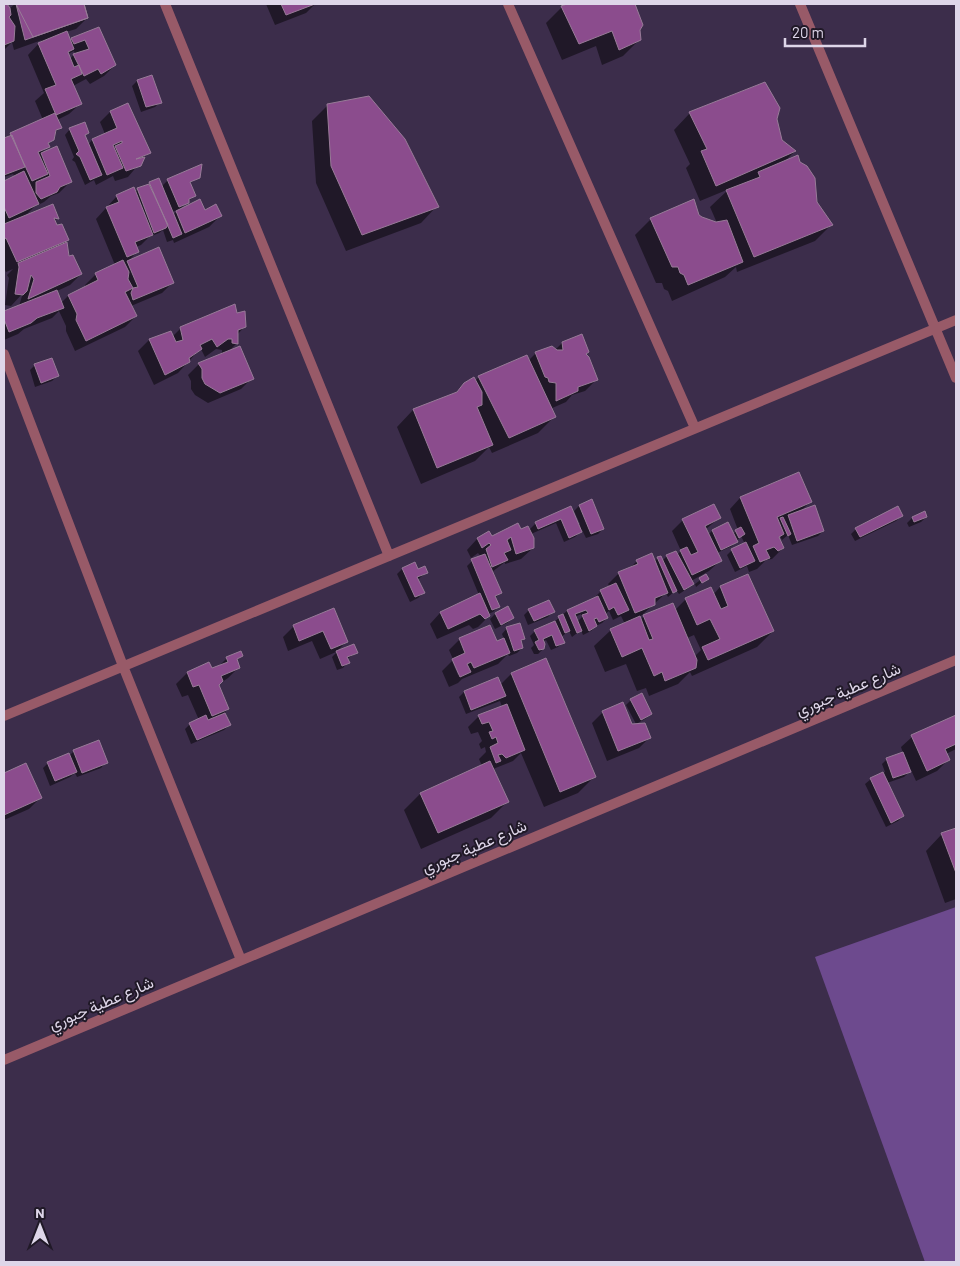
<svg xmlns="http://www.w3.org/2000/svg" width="960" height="1266" viewBox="0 0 960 1266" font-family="Barlow,Vazirmatn,sans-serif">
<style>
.green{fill:#6d4a8e}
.shadow{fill:#0007;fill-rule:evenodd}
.building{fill:#8b4c8d;stroke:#987b98}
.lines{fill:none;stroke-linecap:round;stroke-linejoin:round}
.minor{stroke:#985a68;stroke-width:10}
.labels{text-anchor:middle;stroke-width:4;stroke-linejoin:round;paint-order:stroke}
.street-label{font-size:16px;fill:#ded6e9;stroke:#201927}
</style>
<rect width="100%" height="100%" fill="#3c2d4b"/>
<path class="green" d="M956,907V1262H925L815,957Z"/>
<path class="shadow" d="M4,4H6L9,9L15,4H83L87,18L76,29L66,32L70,42L98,29L115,65L104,76L90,84L86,79L73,86L80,104L69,114L57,120L60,127L54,134L53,139L47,145L48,146L41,154L57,148L70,182L59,193L51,196L44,202L34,207L24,217L53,206L57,218L54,222L68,240L66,242L68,257L81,274L70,285L57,291L61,303L68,296L86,287L85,285L96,274L115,265L96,219L117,196L135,193L138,189L158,180L161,187L168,180L198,177L189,184L194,196L180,209L204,211L220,216L209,227L174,243L173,240L167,242L163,230L159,233L149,237L141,245L136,247L138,251L128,261L173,282L162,293L131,306L136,316L125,327L75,351L66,331V326L59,311L52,318L24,329L18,334L4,340V312L19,306L23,293L11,306L5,305L9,278L7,275L13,269L6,272L4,268V182L15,177L13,174L4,177V140L11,134L43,120L35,101L44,93L28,55L42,40L14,50L12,42L4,50ZM74,51L75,53L70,59L68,54ZM179,209L173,215L172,212Z
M266,4H315L306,13L275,25Z
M570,4H634L642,25L638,29L639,40L623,56L602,65L596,46L562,60L546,23L562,7Z
M137,81L160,102L155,107L141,112L132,86Z
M328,105L437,206L421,223L346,251L316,183L312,121Z
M110,112L149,152L128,177L115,181L113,176L96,185L94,180L85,185L75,162L72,160L74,157L65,135L70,129L88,133L84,136L88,145L92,140L105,134L100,122Z
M690,113L776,119L781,140L795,151L783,163L816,202L831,225L815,241L737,272L736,267L725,277L672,301L668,291L664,289L662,283H656L635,235L651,219L717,223L710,207L729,189L700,201L686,168L690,164L674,130Z
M236,315L245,326L237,335V343L229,351L252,378L241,389L208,403L195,395L191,389V381L188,375L199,364L222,354V350L216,349L205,357L201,349L199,350L178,373L154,385L138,351L149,340L171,333L172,337L181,328Z
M562,343L585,354L596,380L585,391L572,395L566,402L550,409L554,417L538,433L492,453L489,447L475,461L421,484L397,427L413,410L456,393L465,384L475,381L479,377L528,361L536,353L555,350Z
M35,365L57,376L52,381L35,387L30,370Z
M798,474L810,502L800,512L823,531L818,536L792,545L788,535L782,540L780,536L778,538L783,548L772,559L766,560L757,569L749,572L747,566L735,572L727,555L732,550L745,544L741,536L732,546L717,553L720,561L709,571L691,581L692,584L687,589L679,594L676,590L668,597L666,593L642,615L638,617L640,620L644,616L675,610L686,599L713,595L720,587L748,575L773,631L757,647L692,676L690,672L678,684L649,696L646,688L637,691L626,664L605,672L594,646L611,630L625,624L621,616L613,620L609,611L605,614L607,618L602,623L596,626L591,631L583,635L581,630L572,637L569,631L561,637L563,642L558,647L551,650L546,640L542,642L543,649L538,654H534L531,648L534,645L530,636L535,631L553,623L567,611L597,598L596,596L601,591L610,587L608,584L619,573L629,569L637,561L654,562L658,558L662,561L667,556L675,552L677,555L681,551L672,531L683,520L719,518L705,530L708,535L712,531L728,523L733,534L738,530L730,509L740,498ZM581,614L582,617L577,622L575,617ZM694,635L701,650L695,656L687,638Z
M579,506L603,529L598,534L586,538L582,530L575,537L564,542L556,523L531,534L533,548L521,559L505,564V562L492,572L500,593L495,598L498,607L493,612L488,614L489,616L478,627L473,629L469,625L437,639L430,624L440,613L479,595L467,566L472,561L481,557L478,553L471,558L467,550L477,539L491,538L529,530L536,523L570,508L578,525L580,524L574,511Z
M901,516L896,521L855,541L851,534L856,529Z
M926,517L921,522L909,527L907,523L912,518Z
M414,564L417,571L426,573L417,580L423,593L418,598L410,602L397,574L402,569Z
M706,576L707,578L696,587L695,584Z
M507,608L512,618L507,623L495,629L490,619L495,614Z
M333,609L347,641L336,652L320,659L312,641L288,651L283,637L294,626Z
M529,610L553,611L548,617L528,625L524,615Z
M507,628L524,639L520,642L522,648L517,653L509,656L508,654L498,664L462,679L458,683L449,687L442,671L452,661L458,675L459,673L449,650L460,639L496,642L504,639L502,634Z
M337,652L356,653L347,659L348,662L343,668L337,670L332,657Z
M242,656L236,661L239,667L228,678L218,685L228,709L224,713L229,725L224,730L191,744L185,729L190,724L199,720L188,695L182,697L176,684L187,673L211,670L217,668L227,658Z
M546,660L594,777L578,793L544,807L521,753L513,761L493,769L507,802L491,818L421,849L404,810L420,794L482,766L479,759L486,752L485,747L481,749L479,744L482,741L478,732L471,734L468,727L479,716L502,707L500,701L466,714L459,697L464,692L498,679L500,685L511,674Z
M631,700L651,714L645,719L636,724L626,705Z
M603,712L631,725L650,737L639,748L607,761L592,723Z
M956,717V749L946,754L948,760L937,771L916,781L911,770L904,777L887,783L903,816L898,821L886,827L865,784L871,779L885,772L882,764L887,759L903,753L901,747L912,737Z
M74,751L106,762L101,768L77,777L75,773L70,777L50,786L43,768L48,763L69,756Z
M25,764L40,798L29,809L4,820V774Z
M956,829V899L945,903L926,851L942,834Z"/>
<path class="building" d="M4,4H7L10,8L11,15L9,17L15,26L14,41L4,45Z
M16,4H84L88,18L33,37Z
M16,4H84L88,18L25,40Z
M281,4H315L286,15Z
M567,4H635L643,25L640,30L641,40L619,50L612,31L579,44L561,6Z
M99,27L116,65L101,74L98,69L84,76L73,54L89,49L85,40L74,44L71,38Z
M67,31L74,49L68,52L74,67L79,65L82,74L71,79L82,104L56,115L45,89L56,85L38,43Z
M152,75L162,103L146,107L137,80Z
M765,82L780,108L777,119L782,140L796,151L716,186L701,151L707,149L689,112Z
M369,96L405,139L439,207L362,235L331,166L327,104Z
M128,103L151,153L136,159L145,157L141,166L126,171L115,146L122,143V141L113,145L123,168L107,175L92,139L117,128L110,111Z
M55,113L62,128L56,130L54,140L48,143L50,147L38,152L48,174L32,181L10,133Z
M85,122L89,133L85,135L102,175L90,180L80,157L76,154L79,151L69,128Z
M12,135L25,167L4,175V138Z
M57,146L72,182L60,187L57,192L41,199L36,193V182L50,176L41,153Z
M798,155L800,162L807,166L815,178L817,202L833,225L754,257L726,190L760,177L758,172Z
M202,164L200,178L190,182L196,196L189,199V203L179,207L167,179Z
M24,171L39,204L9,218L4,207V181Z
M159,178L182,234L173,238L149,182Z
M149,184L168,225L166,228L154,233L137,188Z
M134,187L153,235L135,242L139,252L127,257L106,207L119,202L116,195Z
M200,199L205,210L216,204L222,216L185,233L176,211Z
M694,199L699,215L702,217L716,222L727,220L743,262L688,285L684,275L680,273L678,267H672L650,218Z
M53,204L59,219L54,218L57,225L62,224L69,240L17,262L6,238L4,239V224Z
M67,242L69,256L73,255L82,274L28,299L34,279L31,275L27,291L23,295L15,294L19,267L18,263Z
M159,247L174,283L133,300L131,293L133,288L138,287L127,261Z
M123,260L129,272L128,279L133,288L125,292L137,316L86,341L76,320L77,314L68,295L98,280L95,273Z
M57,290L64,308L37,318L31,323L9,332L4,319V311Z
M235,304L237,313L245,311L246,327L238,330V344L232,343V339H228L217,347L212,339L200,345L202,349L189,358L190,362L165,375L149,339L171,331L176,342L183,340L180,327Z
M582,334L589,352L586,354L589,357L598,380L578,387V391L556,401V383L549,382L548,378L545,377L535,352L552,346L557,350H563L562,342Z
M240,346L254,379L220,393L205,384L202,378V369L198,363Z
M527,355L556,417L509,438L478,376Z
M52,358L59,376L41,383L34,364Z
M474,377L482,392V405L477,407L493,445L437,468L413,409L457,392L464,383Z
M799,472L812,502L777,517L784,534L779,537L784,548L778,551L774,547L766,550L770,558L760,562L753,546L759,543L740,497Z
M592,499L604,529L591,534L579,505Z
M714,504L721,518L705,526L722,561L692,575L680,550L687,547L691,555L698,552L682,519Z
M815,505L824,531L797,541L788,515Z
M571,506L582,532L569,538L561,519L538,529L535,522Z
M898,506L903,516L860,537L855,528Z
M925,511L927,517L914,522L912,517Z
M783,517L791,534L788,536L780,518Z
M728,522L738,542L721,550L712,530Z
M518,523L521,529L528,526L534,538V548L516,554L511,537L507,540L511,550L504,553L508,560L492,567L486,549L491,545L489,543L482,548L477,538L489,531L492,536Z
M741,527L745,534L739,538L735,530Z
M746,542L755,561L740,568L731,549Z
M676,551L694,584L684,590L666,555Z
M652,553L668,593L655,598V605L635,613L618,572L638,564L636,560Z
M485,554L502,593L495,596L500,607L492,610L471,559Z
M661,556L677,591L673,593L657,557Z
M415,562L418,569L425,566L428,573L417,577L425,593L415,597L402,568Z
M706,574L709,579L702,583L699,578Z
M748,574L774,631L708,660L702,647L720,639L710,619L697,625L685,598L711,587L721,609L728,606L720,586Z
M616,583L629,610L618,615L614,607L609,610L600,590Z
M480,593L490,616L485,619L480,614L448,629L440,612Z
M598,596L608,618L599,622L597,618L594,619L597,626L589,631L582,615L588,613L586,610L575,614L582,631L577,633L567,610Z
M549,600L555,612L534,621L528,609Z
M673,603L697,660L696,668L665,681L662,672L654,676L642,648L622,657L610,629L640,616L649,640L653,639L643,615Z
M508,606L514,618L501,625L495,613Z
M334,608L348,642L331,649L323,631L299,641L293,625Z
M563,614L570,631L565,633L558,616Z
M555,621L565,643L556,646L552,635L543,639L545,644L544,649L539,650L535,642L539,640L534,630Z
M520,623L525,639L521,640L523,648L514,651L506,627Z
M490,625L497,641L504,638L510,653L474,668L471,662L467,664L471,672L460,677L452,659L465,653L459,638Z
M354,644L358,653L347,657L350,663L342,666L336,651Z
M241,651L243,656L237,659L240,668L221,676L223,681L219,685L229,709L212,716L199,685L193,687L187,672L209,662L212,668L228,662L226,657Z
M546,658L596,777L560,792L511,673Z
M498,677L506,696L471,710L464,691Z
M642,693L652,714L641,720L630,699Z
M623,702L632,724L645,723L651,738L618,751L602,711Z
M507,704L525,750L506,758L502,754L498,755L501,761L496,763L490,747L498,743L496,737L492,739L489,732L493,731L489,722L482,724L478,715Z
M225,713L231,725L197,740L189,723L206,715L208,720Z
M956,715V744L945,749L950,760L927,771L911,735Z
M99,740L108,763L82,773L73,750Z
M903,752L911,772L893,778L886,758Z
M69,753L77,772L55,781L47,762Z
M490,761L509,802L438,833L420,793Z
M26,763L42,798L4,815V773Z
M883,772L904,816L891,823L870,778Z
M956,828V873L941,833Z"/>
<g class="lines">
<path class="minor" d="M165,4L389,556
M508,4L695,428
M800,4L956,378
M4,354L123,666L241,960
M4,716L956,320
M4,1060L956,660"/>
</g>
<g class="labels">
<g class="street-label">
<text transform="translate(848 689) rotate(-23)" y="6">شارع عطية جبوري</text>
<text transform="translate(474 846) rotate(-23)" y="6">شارع عطية جبوري</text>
<text transform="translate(101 1003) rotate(-23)" y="6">شارع عطية جبوري</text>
</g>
</g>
<rect width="960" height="1266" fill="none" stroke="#ded6e9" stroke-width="10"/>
<g transform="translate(40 1226)" stroke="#201927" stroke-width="4" paint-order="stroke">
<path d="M0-4L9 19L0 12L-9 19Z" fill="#ded6e9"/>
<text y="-8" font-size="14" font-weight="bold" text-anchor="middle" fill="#ded6e9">N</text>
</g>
<path d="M785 38v8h80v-8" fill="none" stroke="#ded6e9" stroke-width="2.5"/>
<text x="792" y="38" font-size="15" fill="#ded6e9" stroke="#201927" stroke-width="4" paint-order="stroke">20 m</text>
</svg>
